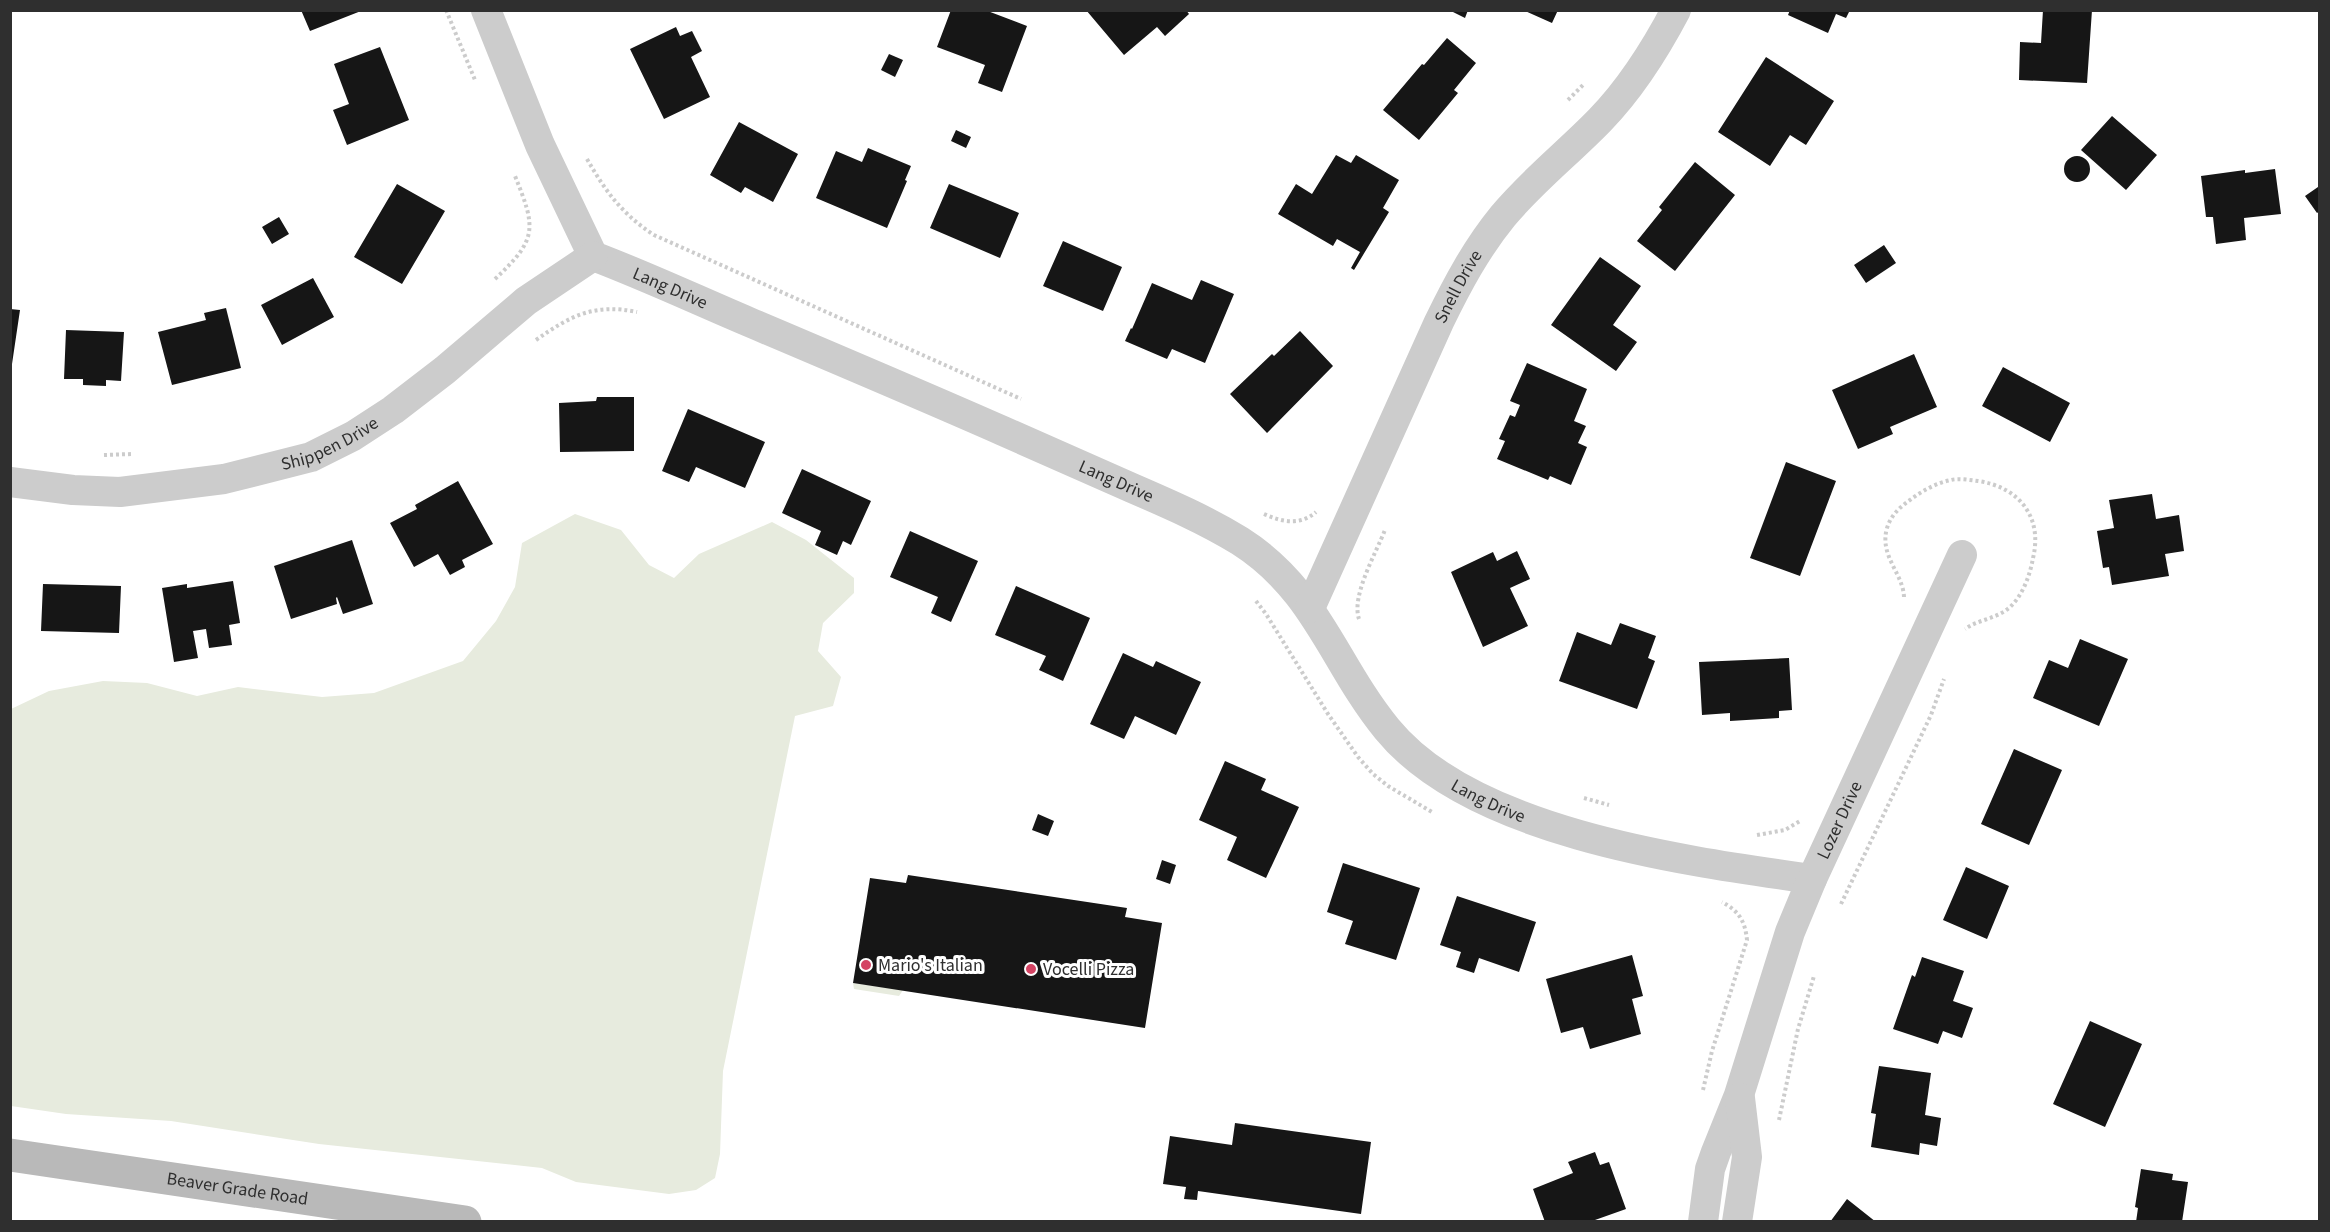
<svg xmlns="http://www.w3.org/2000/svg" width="2330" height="1232" viewBox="0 0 2330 1232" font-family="'Source Sans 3',sans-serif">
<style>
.green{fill:#e7ebde}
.building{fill:#161616}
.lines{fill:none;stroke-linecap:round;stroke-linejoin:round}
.path{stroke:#ccc;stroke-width:4;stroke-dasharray:3 3;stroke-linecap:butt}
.minor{stroke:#ccc;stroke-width:30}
.secondary{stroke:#b9b9b9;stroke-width:33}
.poi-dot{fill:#d44363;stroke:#fff;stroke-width:2}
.labels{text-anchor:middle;stroke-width:6;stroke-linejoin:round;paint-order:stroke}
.street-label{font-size:18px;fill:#2f2f2f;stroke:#fff}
.poi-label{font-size:18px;fill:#2f2f2f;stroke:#fff;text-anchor:start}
</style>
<rect width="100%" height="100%" fill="#fff"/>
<path class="green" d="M575,514L621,530L649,565L674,578L699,554L772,522L806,540L854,578V593L823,623L818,651L841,677L833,706L795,716L723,1071L720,1154L715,1178L696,1190L669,1194L576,1182L542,1168L319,1144L171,1121L66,1114L11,1106V709L49,691L103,681L147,683L197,696L238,687L322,697L374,693L463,661L496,621L515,587L522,543Z
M853,983L903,990L899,996L854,989Z"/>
<path class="building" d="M301,10H361V11L310,31Z
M951,10H985L1027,26L1002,92L978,83L985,65L937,47Z
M1086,10H1186L1189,14L1165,36L1157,27L1124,55Z
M1449,10H1468L1465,18Z
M1523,10H1558L1552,23Z
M1790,10H1850L1846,18L1836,14L1828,33L1788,15Z
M2043,10H2092L2087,83L2019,80L2020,42L2041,43Z
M676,27L680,36L692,31L702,51L691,57L710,97L664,119L630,49Z
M1447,38L1476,63L1454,90L1458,93L1419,140L1383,110L1422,64L1424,65Z
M380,47L409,120L347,145L333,110L349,104L334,64Z
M889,54L903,60L895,77L881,70Z
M1766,57L1834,101L1806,145L1790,135L1770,166L1718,132Z
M2112,116L2157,155L2126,190L2081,150Z
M739,122L798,154L773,202L745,187L741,193L710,175Z
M956,130L971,137L966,148L951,141Z
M868,148L911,166L905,180L907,181L887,228L816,198L836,151L862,162Z
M1336,155L1351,163L1356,155L1399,180L1383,208L1389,212L1354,270L1351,268L1360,252L1337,239L1333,246L1278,214L1296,184L1312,194Z
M2064 169a13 13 0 1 1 26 0a13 13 0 1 1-26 0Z
M1695,162L1735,195L1675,271L1637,241L1662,210L1659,207Z
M2275,169L2281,214L2244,218L2246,240L2216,244L2213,217H2206L2201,176L2245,170V173Z
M397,184L445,211L402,284L354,257Z
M949,184L1019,213L1000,258L930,228Z
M2318,187L2320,211L2317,213L2305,196Z
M279,217L289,234L272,244L262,227Z
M1063,241L1122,267L1103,311L1043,286Z
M1884,245L1896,263L1866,283L1854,265Z
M1600,257L1641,286L1613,325L1637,342L1616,371L1551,325Z
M313,278L334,317L282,345L261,305Z
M1201,280L1234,294L1205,363L1172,349L1167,359L1125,341L1131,328L1132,329L1152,283L1192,300Z
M226,308L241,368L172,385L158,332L206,320L204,313Z
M10,309L20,310L12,364H10Z
M66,330L124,332L121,381L106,380V386L83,385V379H64Z
M1300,331L1333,366L1267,433L1230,394L1272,354L1274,356Z
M1914,354L1937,407L1890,427L1893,434L1858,449L1832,390Z
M1527,363L1587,389L1574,421L1586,426L1578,443L1587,447L1571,485L1550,476L1548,480L1497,459L1505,441L1499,439L1510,415L1515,417L1520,405L1510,401Z
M2003,367L2070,403L2050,442L1982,406Z
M597,397H634V451L560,452L559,403L596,401Z
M688,409L765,442L745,488L696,467L689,482L662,471Z
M1786,462L1836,481L1800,576L1750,558Z
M802,469L871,501L851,545L843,541L837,555L815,545L821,531L782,513Z
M458,481L493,544L462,560L465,567L450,575L438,554L414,567L390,523L417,509L415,505Z
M2152,494L2156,519L2179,515L2184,551L2165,554L2169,576L2112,585L2109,567L2103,568L2097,531L2114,528L2109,500Z
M910,531L978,561L951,622L931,613L938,597L890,577Z
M352,540L373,604L343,614L337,597L336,598L337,604L291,619L274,566Z
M1517,551L1530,579L1510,588L1528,626L1483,647L1451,572L1493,552L1497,561Z
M233,581L240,623L229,625L232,645L209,648L206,629L193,631L198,658L174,662L162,588L187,584V588Z
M43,584L121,586L119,633L41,631Z
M1016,586L1090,618L1063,681L1039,670L1046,656L995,635Z
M1620,623L1656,636L1648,658L1655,661L1637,709L1559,681L1577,632L1611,645Z
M2080,639L2128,659L2099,726L2033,698L2049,660L2068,668Z
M1123,653L1153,667L1156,661L1201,682L1176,735L1135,716L1124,739L1090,724Z
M1789,658L1792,710L1779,711V718L1730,721V713L1702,715L1699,662Z
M2014,749L2062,770L2029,845L1981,824Z
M1225,761L1266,779L1261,790L1299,807L1266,878L1227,860L1237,837L1199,820Z
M1038,814L1054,821L1048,836L1032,830Z
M1162,860L1176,865L1170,884L1156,879Z
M1343,863L1420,888L1396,960L1345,944L1353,921L1327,912Z
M1966,867L2009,886L1987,939L1943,920Z
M908,875L1127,908L1125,917L1162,923L1145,1028L853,983L870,878L906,883Z
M1457,896L1536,922L1519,972L1479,958L1474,973L1456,967L1461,952L1440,945Z
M1632,955L1643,996L1632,999L1641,1034L1590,1049L1583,1027L1561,1033L1546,979Z
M1922,957L1964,971L1953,1001L1973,1008L1962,1038L1943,1031L1938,1044L1893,1029L1912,975L1915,977Z
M2090,1021L2142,1044L2105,1127L2053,1104Z
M1879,1066L1931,1073L1925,1115L1941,1118L1937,1146L1920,1143L1919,1155L1871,1147L1876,1114L1871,1113Z
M1235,1123L1371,1142L1361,1214L1198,1191L1197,1200L1184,1199L1186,1187L1163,1184L1170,1136L1232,1145Z
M1595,1152L1600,1165L1609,1162L1626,1209L1595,1220V1222H1545L1533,1189L1573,1173L1568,1162Z
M2141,1169L2173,1174L2172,1180L2188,1182L2182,1222H2136L2138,1208L2135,1207Z
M1847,1199L1876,1222H1830Z"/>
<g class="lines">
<path class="path" d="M446,10L475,80
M1568,100L1584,84
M587,159C606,192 622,214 654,235L1021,399
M495,279C538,239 536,228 515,176
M536,340C570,316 594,303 637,312
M104,455L132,454
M1264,514C1282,522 1300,526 1316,512
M1904,597C1903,573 1879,556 1887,528C1891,515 1900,507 1910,500C1922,491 1936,483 1951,480C1959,478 1969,480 1978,481C2019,487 2043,517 2033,558C2030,575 2023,595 2010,607C1997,619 1979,619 1965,629
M1256,601L1266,614L1328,714L1358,757L1373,774L1388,786L1432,812
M1359,619C1351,596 1376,553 1385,530
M1584,798L1609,805
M1757,835L1785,830L1800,821
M1841,904L1931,715L1944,679
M1703,1090L1712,1051L1747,940C1745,921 1739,911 1722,902
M1779,1120L1798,1029L1814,976"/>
<g class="minor">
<path id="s1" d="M486,10L540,145L593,256C646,276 697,300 749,322C834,358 919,394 1003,431C1046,450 1089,469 1132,488C1169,504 1206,520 1240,541C1317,590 1333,663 1387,729C1472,833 1685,861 1812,879"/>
<path id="s2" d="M10,482L73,490L120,492L224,479L311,457L353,436L393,410L445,370L526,301L593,256"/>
<path id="s3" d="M1310,608L1439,322C1457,285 1476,249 1503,216C1532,181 1568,153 1600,120C1632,87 1655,50 1676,10"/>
<path id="s4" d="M1703,1222L1710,1169L1716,1152L1739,1095L1790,932L1812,879L1962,555"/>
<path d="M1737,1222L1747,1157L1740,1098"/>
</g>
<path class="secondary" id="s5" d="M10,1155L465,1222"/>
</g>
<g class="poi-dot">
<circle cx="866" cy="965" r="6"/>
<circle cx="1031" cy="969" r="6"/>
</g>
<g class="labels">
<g class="street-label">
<text dy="6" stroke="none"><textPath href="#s3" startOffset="354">Snell Drive</textPath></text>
<text dy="6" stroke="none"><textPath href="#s1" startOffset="352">Lang Drive</textPath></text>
<text dy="6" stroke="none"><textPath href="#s2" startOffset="327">Shippen Drive</textPath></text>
<text dy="6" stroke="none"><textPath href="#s1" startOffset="838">Lang Drive</textPath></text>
<text dy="6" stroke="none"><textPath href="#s1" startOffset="1342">Lang Drive</textPath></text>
<text dy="6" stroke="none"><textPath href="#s4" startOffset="426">Lozer Drive</textPath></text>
<text dy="6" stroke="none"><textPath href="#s5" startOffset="230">Beaver Grade Road</textPath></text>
</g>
<g class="poi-label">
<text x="878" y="971">Mario's Italian</text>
<text x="1043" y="975">Vocelli Pizza</text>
</g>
</g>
<rect width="2330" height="1232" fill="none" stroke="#2f2f2f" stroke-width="24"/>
</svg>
